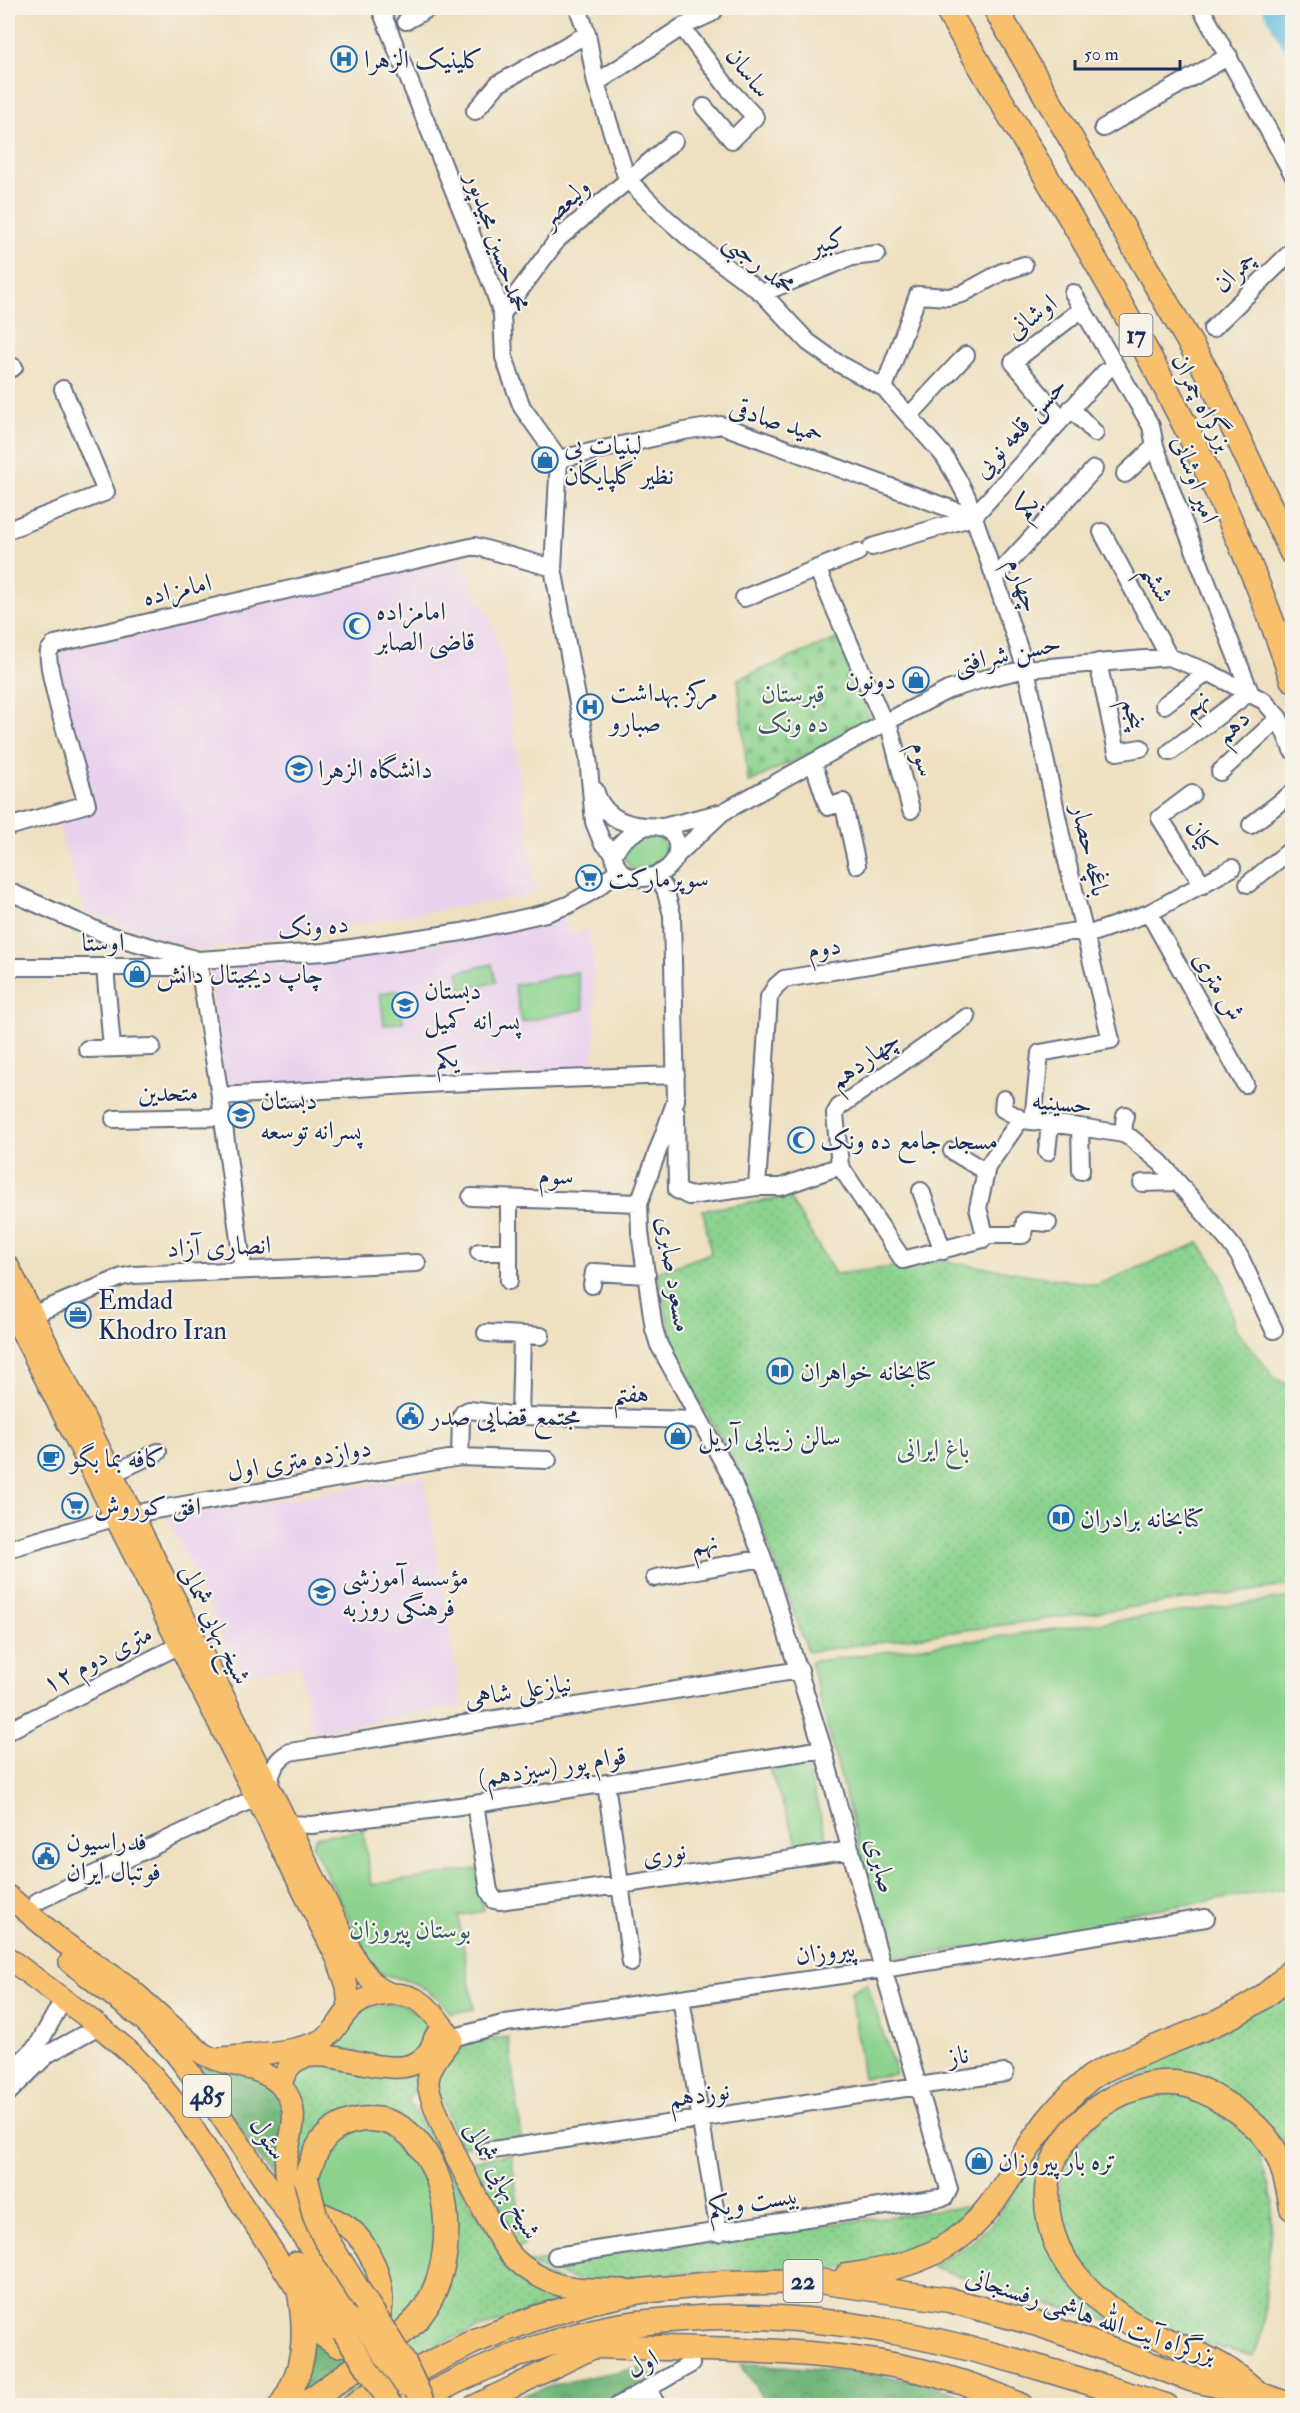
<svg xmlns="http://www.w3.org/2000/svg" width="1300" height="2413" viewBox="0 0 1300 2413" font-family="'IM FELL Double Pica',Amiri,serif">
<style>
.built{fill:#e9d2ed}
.green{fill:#8bd38d;stroke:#538176;stroke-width:1.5}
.forest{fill:url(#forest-crowns);stroke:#46726b;stroke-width:1.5}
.cemetery{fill:url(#cemetery-stones);stroke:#538176;stroke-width:1.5}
.garden{fill:url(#garden-dots);stroke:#538176;stroke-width:1.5}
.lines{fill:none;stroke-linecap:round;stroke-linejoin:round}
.river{stroke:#5dbbdb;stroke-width:26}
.minor-casing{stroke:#656d80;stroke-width:20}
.major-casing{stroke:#656d80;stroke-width:24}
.highway-casing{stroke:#656d80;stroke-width:27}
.minor{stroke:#fff;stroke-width:16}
.major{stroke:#f8bf6c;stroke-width:21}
.highway{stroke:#f8bf6c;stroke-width:24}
.major-bridge-casing{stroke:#656d80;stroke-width:24;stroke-linecap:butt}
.highway-bridge-casing{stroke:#656d80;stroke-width:27;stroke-linecap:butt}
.major-bridge{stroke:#f8bf6c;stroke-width:21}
.highway-bridge{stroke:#f8bf6c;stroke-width:24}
.labels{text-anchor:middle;stroke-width:4.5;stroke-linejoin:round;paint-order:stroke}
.shield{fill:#f7f3e8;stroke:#5d6a87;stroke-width:1.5}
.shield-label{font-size:24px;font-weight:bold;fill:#1b2f5e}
.poi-label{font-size:26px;fill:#1b2f5e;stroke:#f7f3e8;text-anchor:start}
.street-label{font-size:26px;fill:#1b2f5e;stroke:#f7f3e8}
.park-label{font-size:26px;fill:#37586a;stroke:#f7f3e8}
</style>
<defs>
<pattern id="forest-crowns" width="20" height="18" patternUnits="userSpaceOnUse" patternTransform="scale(1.5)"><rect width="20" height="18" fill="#70b578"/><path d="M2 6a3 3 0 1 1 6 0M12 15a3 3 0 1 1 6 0" fill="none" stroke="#5b9466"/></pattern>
<pattern id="cemetery-stones" width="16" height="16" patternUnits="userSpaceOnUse" patternTransform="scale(1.5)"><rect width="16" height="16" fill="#8bd38d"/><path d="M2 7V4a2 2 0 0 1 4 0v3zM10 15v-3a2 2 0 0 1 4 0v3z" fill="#77b57c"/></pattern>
<pattern id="garden-dots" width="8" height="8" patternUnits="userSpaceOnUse" patternTransform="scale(1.5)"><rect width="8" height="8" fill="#8bd38d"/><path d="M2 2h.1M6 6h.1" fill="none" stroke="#77b57c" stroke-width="1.8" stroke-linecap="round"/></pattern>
</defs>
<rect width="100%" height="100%" fill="#f7f3e8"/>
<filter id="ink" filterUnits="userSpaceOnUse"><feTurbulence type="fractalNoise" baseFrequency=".0167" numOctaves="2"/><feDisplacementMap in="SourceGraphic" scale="12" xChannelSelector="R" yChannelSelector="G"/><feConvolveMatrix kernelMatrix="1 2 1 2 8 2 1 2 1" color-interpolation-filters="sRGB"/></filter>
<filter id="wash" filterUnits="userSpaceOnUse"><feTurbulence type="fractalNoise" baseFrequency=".008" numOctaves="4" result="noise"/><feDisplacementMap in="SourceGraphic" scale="24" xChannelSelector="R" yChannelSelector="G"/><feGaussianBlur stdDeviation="1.35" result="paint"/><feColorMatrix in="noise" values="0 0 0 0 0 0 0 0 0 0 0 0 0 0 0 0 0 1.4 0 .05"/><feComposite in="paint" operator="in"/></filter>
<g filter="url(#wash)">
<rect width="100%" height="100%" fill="#eee0c0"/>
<path class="built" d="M460,557L493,626L505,667L536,894L199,950L84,911L57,822L91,810L55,678L60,651Z
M564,917L568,933L588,929L593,957L596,1041L591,1071L236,1089L222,1078L210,966L347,959L485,935Z
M424,1476L462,1706L312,1732L300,1666L240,1675L168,1519Z"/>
<path class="green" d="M657,834L665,845V858L646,868L632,869L624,858L623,851L635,841Z
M492,964L496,982L462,990L458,972Z
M577,972L584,1009L522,1022L514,985Z
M399,990L403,1022L384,1025L380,993Z
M1292,1597V1888L1117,1915L1100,1928L889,1960L810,1662Z
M806,1763L829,1848L801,1852L769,1769Z
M363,1829L371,1885L477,1869L484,1911L458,1916L474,2009L451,2013C426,1983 414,1982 377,1973L312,1845L316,1837Z
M867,1983L896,2074L863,2078L851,1991Z
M400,2003C412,2010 439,2024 425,2043C420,2050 409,2056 402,2061L322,2046L357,2009Z
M350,2127L398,2132L431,2180L437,2268L398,2333L390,2320L393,2302L389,2288L322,2210L316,2176L319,2160Z"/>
<path class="forest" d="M202,2061L269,2080L290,2108L278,2185L196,2067Z
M314,2332L360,2361L294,2404Z
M740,2363L847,2371L916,2381L997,2405H767Z
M646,2367L653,2377L603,2405L494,2406C542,2385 594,2375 646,2367Z"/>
<path class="cemetery" d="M841,637L871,723L748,783L738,679Z"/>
<path class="garden" d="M789,1197L835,1274L944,1261L1096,1285L1199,1243L1220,1272L1236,1330L1275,1378L1292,1387V1585L808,1652L743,1476L679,1366L656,1273L711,1253L703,1210Z
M1292,1983V2154L1271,2127L1215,2086L1176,2071L1130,2079L1094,2097L1041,2210L1111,2322L1079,2314L930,2266L970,2244L995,2220L1052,2129L1080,2098L1128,2072L1230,2026Z
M508,2037L522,2138L459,2146L433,2077L452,2045Z
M309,2063L399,2078L426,2068L408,2101L481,2221L508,2260L587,2292L463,2334L418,2354L357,2387L329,2405H310L439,2295L433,2157L362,2111L296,2190L291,2087L294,2073Z
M1166,2091L1205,2100L1254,2139L1273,2200L1263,2330L1254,2356L1198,2342L1132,2316L1082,2274L1060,2237L1058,2165L1102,2115L1137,2097Z
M511,2154L524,2244L518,2249L511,2250L466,2162Z
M980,2205L944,2239L863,2268L722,2270L666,2274L588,2284L525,2263Z"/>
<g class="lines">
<path class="river" d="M1276,8L1292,37"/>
</g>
</g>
<g filter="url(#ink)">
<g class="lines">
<g class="minor-casing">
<path id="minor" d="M380,8L493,288L502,314L504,357L514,386L522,407L559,459L553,568L588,757L594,822L602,842L614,853
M578,8L587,34L596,83L627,179L666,218L698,246L762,293L808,342L836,362L884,388L944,456L956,476L967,497L1026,669L1064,849L1111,1040L1040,1053L1033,1121
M1201,8L1292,173
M406,21L429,8
M682,27L728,88L755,117L732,140L704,107
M596,83L682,27L712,13L716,8
M475,111L498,84L587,34
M1103,128L1229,56
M762,293L852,257L877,254
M1073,293L1151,426L1155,446L1181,516L1250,692L1170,752
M502,314L558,239L674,141
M1212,329L1292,251
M8,370L14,367
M884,388L918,295L949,297L962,294L1002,272L1024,265
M1071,408L1095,433
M909,416L966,355
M1061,418L1013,362L1082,309
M559,459L684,431L721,425L973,517
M1125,474L1155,446
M973,517L1105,372
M8,530L106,492L63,389
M1102,532L1169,657
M872,547L973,517
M817,568L884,723
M995,578L1094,469
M744,598L858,552
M1098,662L1117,752L1141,748
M1164,705L1208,672
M888,721L911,810
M813,762L828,807L843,802L857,865
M1220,772L1279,718
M595,790C602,815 621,825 646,826
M1192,794L1160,818L1203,885
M1251,825L1292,793
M646,826C657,826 669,826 675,838C692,876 614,898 614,853C622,839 632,833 646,826Z
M8,827L87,804C80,780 44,668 49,651C50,649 54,645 55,644L475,546L553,568
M663,827L719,813
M677,855L723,812L888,721L948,690L983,679L1026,669L1169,657L1208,672L1264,701L1279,718L1292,750
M1248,884L1292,849
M8,891L105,934L198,960L324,952L462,932L546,913L568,905L596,889L619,869
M1149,913L1245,1084
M1084,936L1149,913L1232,868
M198,960L220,1096L243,1270
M8,967H178L197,960
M105,967L112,1048
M967,1017L839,1107L835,1114L840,1166L903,1260L983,1239L985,1235L978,1208L987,1167L1018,1123L1023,1120L1080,1127L1123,1134L1131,1138L1161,1163L1230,1243L1240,1257L1274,1330
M87,1049L152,1047
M220,1096L444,1083L676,1075
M1004,1099L1003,1109L1023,1120
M676,1113L677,1190L689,1196L757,1187H781L840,1166
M114,1119L223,1117
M1080,1127L1081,1171
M1123,1134L1125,1115
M952,1151L986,1172
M1047,1152L1050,1124
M1142,1183L1175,1182
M757,1187L769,997L776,986L784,979L1083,930
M921,1191L943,1251
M471,1197L639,1203
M509,1199V1281
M985,1235H1023L1025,1221L1048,1223
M479,1252H509
M592,1285L594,1272L647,1275
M32,1315L122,1277L133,1275L417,1263
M486,1333L541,1336
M520,1416L522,1335
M460,1457L461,1418L463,1413L469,1410L520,1416L699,1420
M112,1474L158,1452
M132,1514L460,1457L548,1460
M8,1549L114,1518
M655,1578L763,1558
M8,1731L178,1646
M606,1783L631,1963
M270,1791C269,1774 274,1760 290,1752L800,1670
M475,1804L489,1891L494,1900L499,1901L620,1885L851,1850
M287,1824L312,1825L475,1804L823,1749
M38,1901L255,1798
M681,1998L719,2233
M452,2038L506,2023L883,1969L1206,1918
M8,2074L38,2045L63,2000
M8,2093L48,2054L99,2026
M486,2151L1005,2073
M556,2256L945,2197L949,2189L883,1969L823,1749L763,1558L730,1475L659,1345L654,1329L640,1232L639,1203L676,1100L672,915L665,889L656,875
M648,2388L657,2406
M617,2406L691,2364"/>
</g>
<g class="major-casing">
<path id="major" d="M8,1266L357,1963L376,1987L391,1994
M8,1304L337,1958L347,1986L349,2010
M8,1896L63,1942L126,1985L203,2054C228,2068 262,2064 282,2087C312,2122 271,2156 292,2190C306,2214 337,2214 355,2233C386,2268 402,2339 337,2346L321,2335L300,2294L183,2113L154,2077L132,2054L99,2026L8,1958
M70,1962L144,2020L175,2053L203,2090L360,2320
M223,2058C253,2054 296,2053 322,2040C336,2033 339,2019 350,2009C368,1993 402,1988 422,2003C434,2012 443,2027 452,2038C443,2051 430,2064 428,2081C426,2102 491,2230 507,2250C516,2262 528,2271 542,2278C564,2291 598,2289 623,2290
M281,2086C298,2008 413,2115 435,2037
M296,2262L343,2332
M474,2406L597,2346"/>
</g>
<g class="highway-casing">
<path id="highway" d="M946,8C1072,223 1214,440 1292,679
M995,8L1209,376L1292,553
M847,2276C884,2271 922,2263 954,2241C990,2217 1011,2173 1035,2138C1050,2116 1069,2095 1090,2078C1103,2069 1120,2062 1135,2056C1189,2032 1253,2017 1292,1970
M597,2346C738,2352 890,2342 1021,2406
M1254,2390C1245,2383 1236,2374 1225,2368C1195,2350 1161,2340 1131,2323C1110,2310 1088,2291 1073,2272C1050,2244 1040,2200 1052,2165C1070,2117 1130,2075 1182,2084C1200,2087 1216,2098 1231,2107C1273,2135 1284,2159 1292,2208
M281,2406C306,2370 307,2335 300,2294
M302,2406C329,2386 357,2368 384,2347C397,2337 411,2327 421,2314C457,2266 456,2174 408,2133C382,2112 343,2115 322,2141C314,2153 310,2165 306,2179
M353,2406L377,2390L475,2341L536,2318L593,2301L641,2291L723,2283L818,2281L949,2300L1041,2325L1191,2379L1261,2395L1292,2406
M408,2406C469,2372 534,2345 602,2329C628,2323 655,2321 683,2319C852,2305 1006,2357 1166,2406"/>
</g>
<use href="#minor" class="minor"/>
<use href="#major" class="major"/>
<use href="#highway" class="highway"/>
<g class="major-bridge-casing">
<path id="major-bridge" d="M360,2320L405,2385
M343,2332L392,2406"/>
</g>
<g class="highway-bridge-casing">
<path id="highway-bridge" d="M306,2179L315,2216L324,2236L405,2365L424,2406"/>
</g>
<use href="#major-bridge" class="major-bridge"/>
<use href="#highway-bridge" class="highway-bridge"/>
</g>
</g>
<defs>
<g id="hospital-ring" transform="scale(1.35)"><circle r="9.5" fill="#f7f3e8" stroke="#1f6fb2" stroke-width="1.5"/><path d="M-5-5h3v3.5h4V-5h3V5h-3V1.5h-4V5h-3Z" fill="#1f6fb2"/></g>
<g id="shop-ring" transform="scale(1.35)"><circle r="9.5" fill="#f7f3e8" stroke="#1f6fb2" stroke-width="1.5"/><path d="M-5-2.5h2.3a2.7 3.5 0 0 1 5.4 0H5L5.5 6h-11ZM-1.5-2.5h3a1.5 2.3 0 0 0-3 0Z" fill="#1f6fb2"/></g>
<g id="mosque-ring" transform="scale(1.35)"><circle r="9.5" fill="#f7f3e8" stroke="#1f6fb2" stroke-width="1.5"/><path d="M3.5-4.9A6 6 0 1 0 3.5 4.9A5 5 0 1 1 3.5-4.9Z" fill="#1f6fb2"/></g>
<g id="university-ring" transform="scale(1.35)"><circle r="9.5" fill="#f7f3e8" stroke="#1f6fb2" stroke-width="1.5"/><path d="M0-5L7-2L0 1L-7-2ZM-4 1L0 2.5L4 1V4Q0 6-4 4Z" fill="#1f6fb2"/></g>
<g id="supermarket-ring" transform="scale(1.35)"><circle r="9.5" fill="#f7f3e8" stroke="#1f6fb2" stroke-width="1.5"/><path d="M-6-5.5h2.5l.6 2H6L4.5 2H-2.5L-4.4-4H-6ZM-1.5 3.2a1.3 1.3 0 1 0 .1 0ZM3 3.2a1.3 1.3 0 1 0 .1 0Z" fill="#1f6fb2"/></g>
<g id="school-ring" transform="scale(1.35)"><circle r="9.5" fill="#f7f3e8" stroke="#1f6fb2" stroke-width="1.5"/><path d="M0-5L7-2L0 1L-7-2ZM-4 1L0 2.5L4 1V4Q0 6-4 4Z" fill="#1f6fb2"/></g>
<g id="office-ring" transform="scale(1.35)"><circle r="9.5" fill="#f7f3e8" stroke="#1f6fb2" stroke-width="1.5"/><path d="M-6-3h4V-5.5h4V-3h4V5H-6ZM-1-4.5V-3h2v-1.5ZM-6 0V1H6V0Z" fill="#1f6fb2"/></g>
<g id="library-ring" transform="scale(1.35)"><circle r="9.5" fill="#f7f3e8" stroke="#1f6fb2" stroke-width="1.5"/><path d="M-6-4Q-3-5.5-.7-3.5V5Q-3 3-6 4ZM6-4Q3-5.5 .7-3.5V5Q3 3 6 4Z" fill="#1f6fb2"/></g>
<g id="civic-ring" transform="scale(1.35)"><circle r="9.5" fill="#f7f3e8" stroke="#1f6fb2" stroke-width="1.5"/><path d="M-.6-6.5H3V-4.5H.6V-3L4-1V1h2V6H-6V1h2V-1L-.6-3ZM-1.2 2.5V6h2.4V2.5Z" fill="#1f6fb2"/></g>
<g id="cafe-ring" transform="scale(1.35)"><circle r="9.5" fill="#f7f3e8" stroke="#1f6fb2" stroke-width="1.5"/><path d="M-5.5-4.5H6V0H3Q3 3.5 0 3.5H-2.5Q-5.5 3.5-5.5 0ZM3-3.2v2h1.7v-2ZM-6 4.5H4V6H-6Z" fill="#1f6fb2"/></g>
</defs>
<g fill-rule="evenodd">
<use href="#hospital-ring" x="344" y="59"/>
<use href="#shop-ring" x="545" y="460"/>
<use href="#mosque-ring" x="357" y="626"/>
<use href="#shop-ring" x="916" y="680"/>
<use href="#hospital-ring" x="590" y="707"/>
<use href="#university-ring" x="299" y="769"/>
<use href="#supermarket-ring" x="589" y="878"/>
<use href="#shop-ring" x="137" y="974"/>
<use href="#school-ring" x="405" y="1005"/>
<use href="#school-ring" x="241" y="1115"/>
<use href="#mosque-ring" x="801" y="1140"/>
<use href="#office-ring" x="78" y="1315"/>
<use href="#library-ring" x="780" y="1371"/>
<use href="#civic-ring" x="410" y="1416"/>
<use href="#shop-ring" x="678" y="1436"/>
<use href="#cafe-ring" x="51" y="1458"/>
<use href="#supermarket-ring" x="75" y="1506"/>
<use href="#library-ring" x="1061" y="1518"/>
<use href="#school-ring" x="322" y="1592"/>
<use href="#civic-ring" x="46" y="1856"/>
<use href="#shop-ring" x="979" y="2161"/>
</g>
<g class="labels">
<g class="shield">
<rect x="1119.5" y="314" width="33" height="42" rx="4.5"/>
<rect x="183" y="2075" width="48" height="42" rx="4.5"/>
<rect x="783.5" y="2260" width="39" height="42" rx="4.5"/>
</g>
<g class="shield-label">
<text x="1136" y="343">17</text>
<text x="207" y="2104">485</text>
<text x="803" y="2289">22</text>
</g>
<g class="poi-label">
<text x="364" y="68">کلینیک الزهرا</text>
<text x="564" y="454">لبنیات بی<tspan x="564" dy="30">نظیر گلپایگان</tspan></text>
<text x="376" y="620">امامزاده<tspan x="376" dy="30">قاضی الصابر</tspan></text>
<text x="896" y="689" text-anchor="end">دونون</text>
<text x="610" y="701">مرکز بهداشت<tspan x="610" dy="30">صبارو</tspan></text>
<text x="318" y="778">دانشگاه الزهرا</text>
<text x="608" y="887">سوپرمارکت</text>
<text x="156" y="983">چاپ دیجیتال دانش</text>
<text x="424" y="999">دبستان<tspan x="424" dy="30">پسرانه كميل</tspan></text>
<text x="260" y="1109">دبستان<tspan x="260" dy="30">پسرانه توسعه</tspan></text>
<text x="820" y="1149">مسجد جامع ده ونک</text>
<text x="98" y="1309">Emdad<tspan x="98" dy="30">Khodro Iran</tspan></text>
<text x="800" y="1380">کتابخانه خواهران</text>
<text x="430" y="1425">مجتمع قضایی صدر</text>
<text x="698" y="1445">سالن زیبایی آریل</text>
<text x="70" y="1467">کافه بما بگو</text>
<text x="94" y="1515">افق کوروش</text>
<text x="1080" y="1527">کتابخانه برادران</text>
<text x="342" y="1586">مؤسسه آموزشی<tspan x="342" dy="30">فرهنگی روزبه</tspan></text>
<text x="66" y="1850">فدراسیون<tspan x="66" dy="30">فوتبال ایران</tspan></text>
<text x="998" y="2170">تره بار پیروزان</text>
</g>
<g class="street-label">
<text transform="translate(749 72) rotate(52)" y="9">ساسان</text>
<text transform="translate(564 202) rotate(-43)" y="9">ولیعصر</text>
<text transform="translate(828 241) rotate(-18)" y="9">کبیر</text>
<text transform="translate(498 242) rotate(71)" y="9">محمدحسین مجیدپور</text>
<text transform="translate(760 263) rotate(40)" y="9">محمد رجبی</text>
<text transform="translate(1234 271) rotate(-44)" y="9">چمران</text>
<text transform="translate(1031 316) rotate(-37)" y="9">اوشانی</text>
<text transform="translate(1203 402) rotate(63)" y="9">بزرگراه چمران</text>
<text transform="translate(777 420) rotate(17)" y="9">حمید صادقی</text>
<text transform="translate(1019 427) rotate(-48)" y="9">حسن قلعه نویی</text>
<text transform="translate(1196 479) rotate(70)" y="9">امیر اوشانی</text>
<text transform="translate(1026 506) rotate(-47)" y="9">یکم</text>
<text transform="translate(1158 583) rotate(62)" y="9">ششم</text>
<text transform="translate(1024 585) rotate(71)" y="9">چهارم</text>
<text transform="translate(177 589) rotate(-13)" y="9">امامزاده</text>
<text transform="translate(1007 653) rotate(-12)" y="9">حسن شرافتی</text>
<text transform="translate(1195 702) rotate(-37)" y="9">نهم</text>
<text transform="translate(1135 714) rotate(79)" y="9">پنجم</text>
<text transform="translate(1232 726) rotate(-43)" y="9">دهم</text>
<text transform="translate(924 759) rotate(76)" y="9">سوم</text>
<text transform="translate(1202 836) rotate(57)" y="9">کیان</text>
<text transform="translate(1091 850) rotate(77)" y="9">باغچه حصار</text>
<text transform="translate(313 926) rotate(-5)" y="9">ده ونک</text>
<text x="103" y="951">اوستا</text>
<text transform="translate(824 947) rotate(-9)" y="9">دوم</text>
<text transform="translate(1219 986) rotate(61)" y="9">ش متری</text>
<text transform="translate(447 1058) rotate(-3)" y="9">یکم</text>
<text transform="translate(864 1059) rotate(-36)" y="9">چهاردهم</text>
<text transform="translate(168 1092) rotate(-1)" y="9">متحدین</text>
<text transform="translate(1062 1102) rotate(5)" y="9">حسینیه</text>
<text transform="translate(556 1175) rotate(2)" y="9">سوم</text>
<text transform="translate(219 1246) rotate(-2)" y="9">انصاری آزاد</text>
<text transform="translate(675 1274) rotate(81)" y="9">مسعود صابری</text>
<text transform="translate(631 1393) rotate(1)" y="9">هفتم</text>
<text transform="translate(299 1459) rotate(-10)" y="9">دوازده متری اول</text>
<text transform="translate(704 1543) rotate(-11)" y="9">نهم</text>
<text transform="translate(216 1624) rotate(64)" y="9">شیخ بهایی شمالی</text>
<text transform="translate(97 1658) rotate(-27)" y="9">۱۲ متری دوم</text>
<text transform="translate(518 1690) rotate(-9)" y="9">نیازعلی شاهی</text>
<text transform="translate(552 1766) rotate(-9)" y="9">قوام پور (سیزدهم)</text>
<text transform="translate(664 1853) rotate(-9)" y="9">نوری</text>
<text transform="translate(882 1865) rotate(75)" y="9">صابری</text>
<text transform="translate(825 1951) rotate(-8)" y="9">پیروزان</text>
<text transform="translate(958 2055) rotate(-9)" y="9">ناز</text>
<text transform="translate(699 2094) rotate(-8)" y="9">نوزدهم</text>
<text transform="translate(269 2138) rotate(56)" y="9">سئول</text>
<text transform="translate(503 2180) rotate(61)" y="9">شیخ بهایی شمالی</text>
<text transform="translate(753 2201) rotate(-9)" y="9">بیست ویکم</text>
<text transform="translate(1091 2315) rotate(18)" y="9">بزرگراه آیت الله هاشمی رفسنجانی</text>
<text transform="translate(642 2363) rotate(-29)" y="9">اول</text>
</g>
<g class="park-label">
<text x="793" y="702">قبرستان<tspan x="793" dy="30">ده ونک</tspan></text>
<text x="933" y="1457">باغ ایرانی</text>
<text x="410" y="1938">بوستان پیروزان</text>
</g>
</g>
<rect width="1300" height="2413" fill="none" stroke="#f7f3e8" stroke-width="30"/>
<path d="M1075 60v9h105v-9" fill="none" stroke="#1b2f5e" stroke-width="3"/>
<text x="1084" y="60" font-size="18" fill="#1b2f5e" stroke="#f7f3e8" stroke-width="4.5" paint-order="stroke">50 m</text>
</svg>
